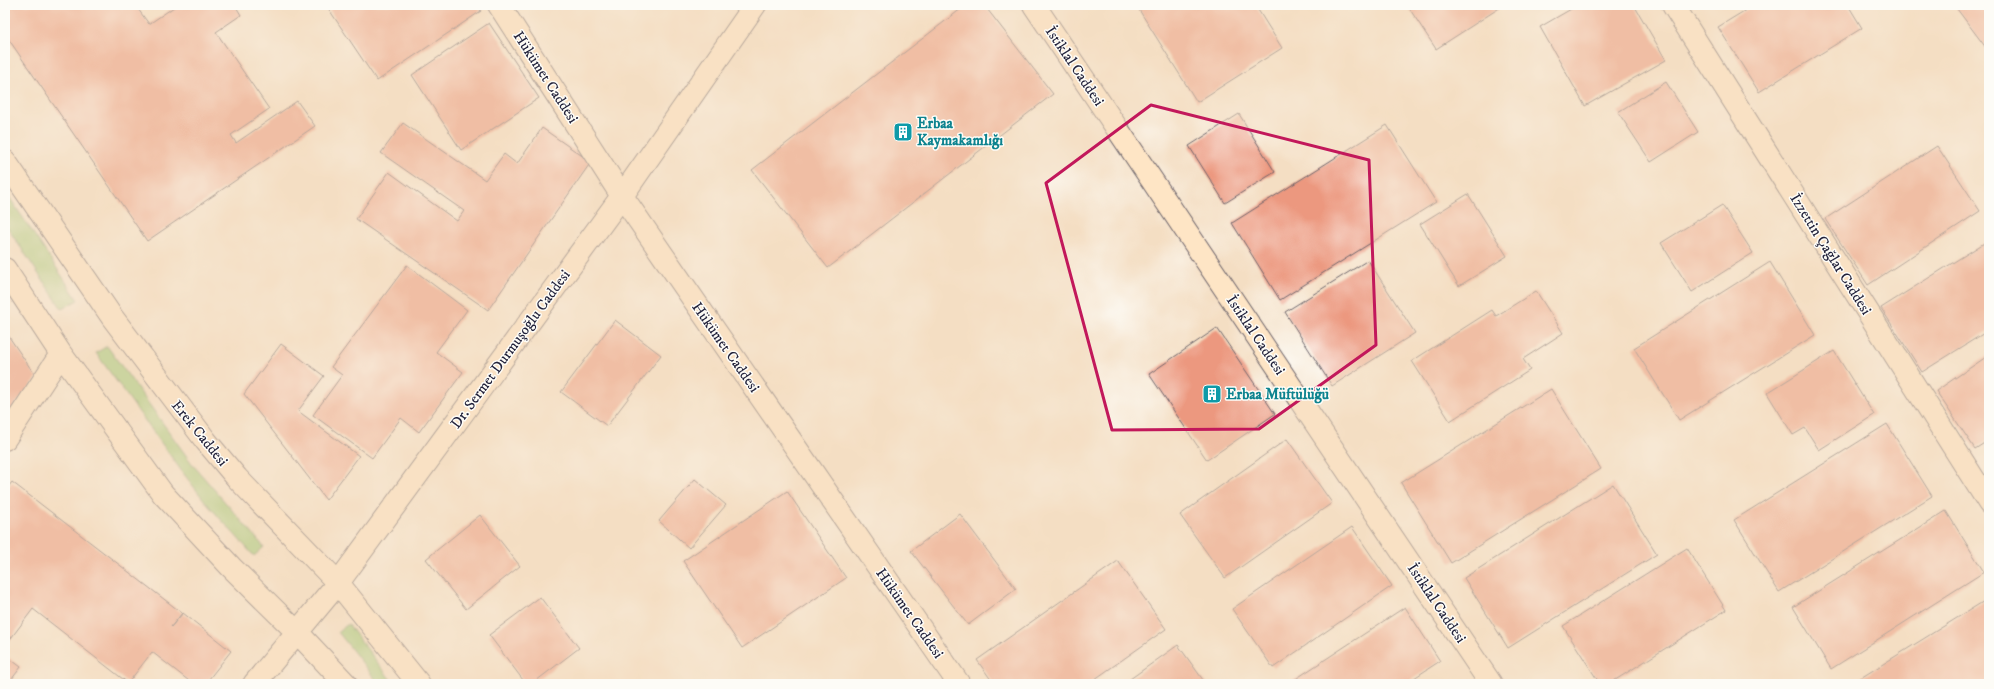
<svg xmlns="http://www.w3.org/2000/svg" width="1994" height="689" viewBox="0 0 1994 689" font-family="'IM FELL DW Pica',serif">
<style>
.green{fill:#9cc774;stroke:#5f7458}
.building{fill:#ec987f}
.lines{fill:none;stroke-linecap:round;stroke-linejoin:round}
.secondary-casing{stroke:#6c646b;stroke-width:24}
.secondary{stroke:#fee5c5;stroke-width:22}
.marked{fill:none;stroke:#c2185b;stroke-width:3;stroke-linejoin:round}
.labels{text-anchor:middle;stroke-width:3;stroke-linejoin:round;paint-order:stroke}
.street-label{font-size:15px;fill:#22223b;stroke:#fdfcf7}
.culture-label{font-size:15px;font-weight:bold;fill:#0d838f;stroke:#fdfcf7;text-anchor:start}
</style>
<rect width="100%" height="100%" fill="#fdfcf7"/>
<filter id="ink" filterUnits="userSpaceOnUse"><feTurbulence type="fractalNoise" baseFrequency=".025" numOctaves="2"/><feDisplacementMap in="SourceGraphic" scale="8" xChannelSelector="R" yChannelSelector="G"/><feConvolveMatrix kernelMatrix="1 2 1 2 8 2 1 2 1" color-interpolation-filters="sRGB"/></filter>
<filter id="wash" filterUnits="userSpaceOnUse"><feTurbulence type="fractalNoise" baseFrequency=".012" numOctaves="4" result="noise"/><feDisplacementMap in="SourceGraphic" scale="16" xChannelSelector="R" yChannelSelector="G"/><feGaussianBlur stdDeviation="0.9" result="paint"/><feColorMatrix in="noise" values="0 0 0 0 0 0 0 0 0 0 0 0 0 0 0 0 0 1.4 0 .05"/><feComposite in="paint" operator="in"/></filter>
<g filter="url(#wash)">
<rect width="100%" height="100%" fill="#f4dec3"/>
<path class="green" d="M5,191L78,300L62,309L5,224Z
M107,346L193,465L264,547L254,556L208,505L183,473L96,353Z
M348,624L394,684H379L338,632Z"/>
<g id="blocks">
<path class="building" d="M5,5H135L149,24L177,5H235L241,15L216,32L269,109L231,135L236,143L297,101L315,126L147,241L5,34Z
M326,5H477L481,11L377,81Z
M966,5H984L1053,94L828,268L752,170Z
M1136,5H1255L1282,48L1197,102Z
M1407,5H1504L1436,49Z
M1578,5H1634L1666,60L1585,106L1540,27Z
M1754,5H1848L1862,28L1759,92L1718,27Z
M1954,5H1989V47L1987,49Z
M489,23L539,98L461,150L412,75Z
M1666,82L1698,132L1651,162L1618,112Z
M1239,114L1275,172L1225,203L1189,146Z
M403,123L485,180L504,154L517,164L542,128L591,162L488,310L356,219L389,172L457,221L464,211L381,153Z
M1387,125L1436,202L1280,300L1232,223Z
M1937,146L1980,211L1868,285L1825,219Z
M1468,194L1507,256L1459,286L1420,224Z
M1722,205L1753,253L1692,292L1661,243Z
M1989,240V330L1922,372L1881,308Z
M1368,260L1415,333L1332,386L1285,312Z
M1770,262L1815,335L1679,420L1634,348Z
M407,265L467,310L436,352L463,372L419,432L401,418L372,458L313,415L342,375L331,367Z
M1536,291L1563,333L1523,359L1530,370L1450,421L1412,361L1492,310L1496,316Z
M615,320L661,355L607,426L561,392Z
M1217,328L1275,414L1207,460L1149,374Z
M5,331L37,378L5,417Z
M281,344L324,376L298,411L359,456L326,500L244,394Z
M1834,351L1874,415L1819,450L1805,428L1793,435L1767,393Z
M1989,355V440L1975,449L1936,391Z
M1551,389L1601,469L1451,563L1401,483Z
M1887,424L1932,496L1779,592L1734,520Z
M1287,439L1332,503L1225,578L1180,515Z
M695,479L726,505L689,548L659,521Z
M12,482L182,613L171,627L183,613L231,651L205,684H193L152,652L128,683L33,609L5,646V491Z
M1613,484L1657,554L1508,648L1464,578Z
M787,491L846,578L742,648L683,561Z
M1946,511L1984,572L1831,669L1793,607Z
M960,514L1016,589L968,625L911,551Z
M480,515L520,566L466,609L426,559Z
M1352,527L1392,586L1273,668L1232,609Z
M1687,548L1726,610L1609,684H1600L1563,626Z
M1118,561L1166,629L1088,684H994L977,660Z
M540,597L579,648L532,684H526L489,635Z
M1989,598V680L1983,684H1851Z
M1405,607L1440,661L1405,684H1288Z
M1178,645L1206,684H1123Z
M5,655L21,667L8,684H5Z"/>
</g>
</g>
<g filter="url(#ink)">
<use href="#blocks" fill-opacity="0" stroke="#6c646b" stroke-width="1"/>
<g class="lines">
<g class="secondary-casing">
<path id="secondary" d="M499,5L622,196L959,684
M1034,5L1491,684
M1673,5L1989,503
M5,161L112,317L206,441L237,478L338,583L419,684
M5,269L61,354L163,494L231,567L297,632L346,684
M5,439L61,354
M254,684L338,583L622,196L755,5"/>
</g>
<use href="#secondary" class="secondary"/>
</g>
</g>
<path d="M0 0H1994V689H0ZM1151,105L1369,160L1376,345L1259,429L1112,430L1046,183Z" fill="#f4dec3" fill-opacity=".55" fill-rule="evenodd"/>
<path class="marked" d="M1151,105L1369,160L1376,345L1259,429L1112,430L1046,183Z"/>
<defs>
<g id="building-square" transform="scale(1)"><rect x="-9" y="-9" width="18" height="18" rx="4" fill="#0f9aa8" stroke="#fdfcf7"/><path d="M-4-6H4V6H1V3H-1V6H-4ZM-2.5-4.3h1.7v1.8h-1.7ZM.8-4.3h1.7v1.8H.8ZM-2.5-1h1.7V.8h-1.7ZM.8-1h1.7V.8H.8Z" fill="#fff"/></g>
</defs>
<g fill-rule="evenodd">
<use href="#building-square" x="903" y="132"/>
<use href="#building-square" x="1212" y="394"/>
</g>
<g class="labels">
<g class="street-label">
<text transform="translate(1075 66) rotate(56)" y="5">İstiklal Caddesi</text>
<text transform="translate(546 77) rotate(57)" y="5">Hükümet Caddesi</text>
<text transform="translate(1831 254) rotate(58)" y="5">İzzettin Çağlar Caddesi</text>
<text transform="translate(1256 335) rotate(56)" y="5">İstiklal Caddesi</text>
<text transform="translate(726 347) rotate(55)" y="5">Hükümet Caddesi</text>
<text transform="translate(510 349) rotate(-54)" y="5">Dr. Sermet Durmuşoğlu Caddesi</text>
<text transform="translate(200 433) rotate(51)" y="5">Erek Caddesi</text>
<text transform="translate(1437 603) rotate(56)" y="5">İstiklal Caddesi</text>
<text transform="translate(910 613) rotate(55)" y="5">Hükümet Caddesi</text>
</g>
<g class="culture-label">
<text x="917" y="128">Erbaa<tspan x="917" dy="17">Kaymakamlığı</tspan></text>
<text x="1226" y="399">Erbaa Müftülüğü</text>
</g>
</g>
<rect width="1994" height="689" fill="none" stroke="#fdfcf7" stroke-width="20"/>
</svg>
